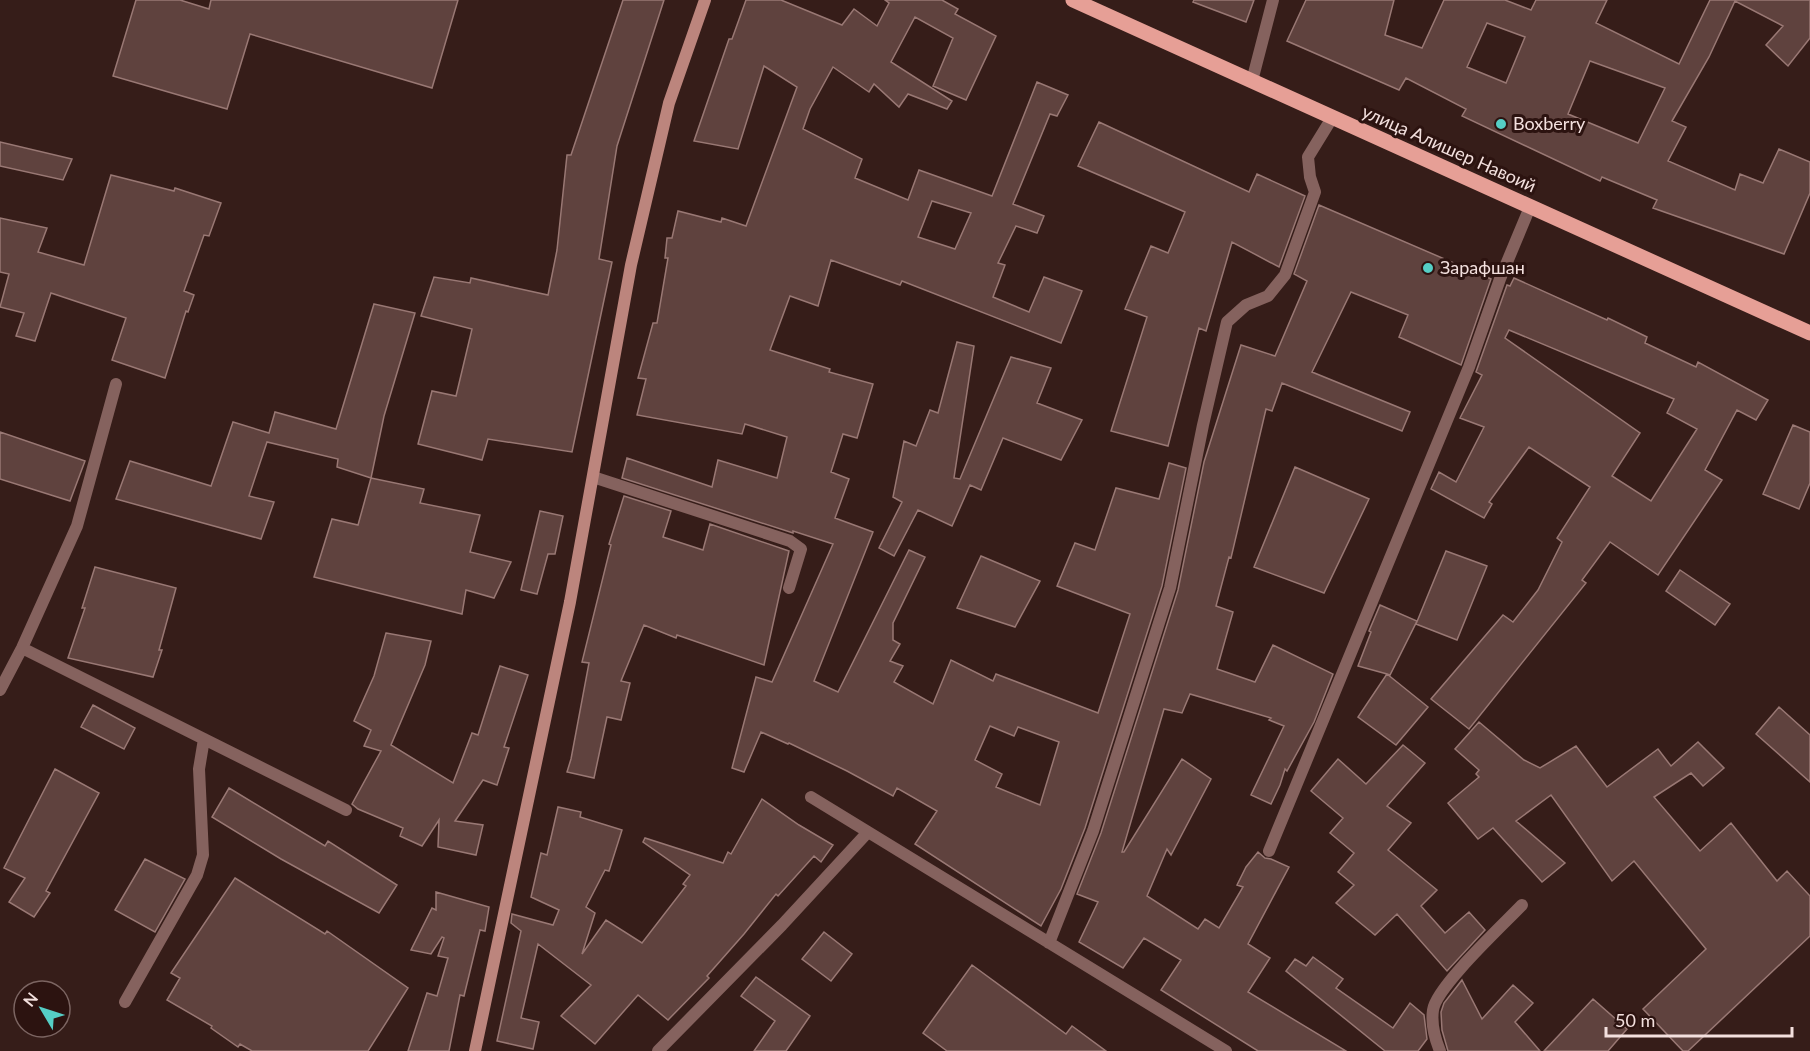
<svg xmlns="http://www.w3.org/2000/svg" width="1810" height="1051" viewBox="0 0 1810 1051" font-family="Lato,sans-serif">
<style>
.building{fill:#5f423e;stroke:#997874;stroke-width:1.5;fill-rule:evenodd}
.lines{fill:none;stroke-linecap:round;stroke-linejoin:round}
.lane{stroke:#85625e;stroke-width:12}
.street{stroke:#85625e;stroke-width:12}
.secondary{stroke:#bc857d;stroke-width:12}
.primary{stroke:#e69f96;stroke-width:15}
.poi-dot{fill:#55cec5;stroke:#2c1310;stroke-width:2}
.labels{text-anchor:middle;stroke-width:6;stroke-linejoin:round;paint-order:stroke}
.poi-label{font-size:18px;fill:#f3e0de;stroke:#2c1310;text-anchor:start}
.street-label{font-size:18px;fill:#f3e0de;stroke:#2c1310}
</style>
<rect width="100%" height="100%" fill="#361d19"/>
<path class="building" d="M136,0H180L209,9L211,0H458L432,88L250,34L227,109L113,76Z
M623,0H664L617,146L599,259L612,262L572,452L488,439L482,460L418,444L432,391L456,396L472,329L421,316L434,277L470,283L471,278L548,295L557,250L567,155H571Z
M746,0H781L842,25L854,9L877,26L889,3L885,0H942L958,9L955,14L996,36L966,100L933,86L953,38L915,17L891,62L952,101L947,109L908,94L899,107L874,84L869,92L833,67L810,109L803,129L862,159L855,178L908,200L919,170L992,196L1037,82L1068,95L1057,116L1050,114L1013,204L1044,216L1037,233L1016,226L998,263L1005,265L993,297L1029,312L1044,277L1082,291L1061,343L902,281L900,285L831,260L818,306L790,296L770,350L830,369L829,372L873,384L857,438L843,434L831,472L849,479L835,518L873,532L814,681L838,692L909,550L925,557L893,623V640L900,644L890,661L903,666L894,682L933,704L951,660L993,681L996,674L1098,713L1130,614L1057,586L1075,543L1095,550L1116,488L1159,499L1169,463L1186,468L1162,586L1085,828L1061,889L1041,926L915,844L937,811L897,788L893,796L847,771L789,743L788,744L761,732L744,772L732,768L756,677L772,682L833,544L793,531V533L622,478L627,458L712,487L718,460L777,478L787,437L745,424L742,434L637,415L646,379L638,378L653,323H657L668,258H665L667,238H672L678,211L721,222L722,218L746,226L797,87L764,66L738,149L694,141L729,39H732ZM932,201L971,213L955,249L918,237ZM990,726L1014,736L1018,727L1059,742L1040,805L996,787L1002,774L975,760Z
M1194,0H1254L1246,22L1193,2Z
M1306,0H1394L1385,35L1422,48L1444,0H1505L1531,10L1536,0H1607L1596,23L1679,64L1710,0H1810V38L1788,66L1766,45L1783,26L1735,1L1709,57L1672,121L1686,127L1668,161L1735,190L1740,174L1763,183L1779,149L1810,162V193L1784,254L1653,208L1657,200L1602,177L1600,181L1462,116L1466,109L1406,78L1399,90L1287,41ZM1487,23L1525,37L1506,83L1467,67ZM1590,61L1665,88L1638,143L1568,114Z
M1099,122L1249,192L1257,174L1305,196L1279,267L1232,242L1206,331L1199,328L1168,446L1111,431L1147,317L1125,309L1151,246L1168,253L1185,212L1078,166Z
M0,142L72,159L63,180L0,166Z
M111,175L174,191L175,188L221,203L209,236L204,235L184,291L194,295L188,312L186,311L165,378L112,360L126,318L51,293L35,341L16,336L24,313L0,307L9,274L0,272V218L47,228L38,252L84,265Z
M1319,205L1491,279L1461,365L1399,337L1408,315L1351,292L1312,372L1410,412L1402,431L1282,383L1272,411L1266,409L1231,558L1229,557L1216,606L1233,612L1217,669L1255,682L1273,645L1333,674L1314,722L1287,771L1285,769L1280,785L1271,804L1251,795L1284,726L1269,720L1271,718L1190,694L1182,713L1164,709L1122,852H1124L1182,759L1211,779L1171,855L1167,849L1147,896L1198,929L1205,919L1219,928L1243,887L1237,885L1246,867L1258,852L1265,858L1271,859L1289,867L1248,944L1270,958L1248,992L1346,1051H1258L1161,990L1181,960L1144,938L1123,968L1079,942L1098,902L1077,894L1101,833L1178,590L1204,462L1241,345L1275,356L1307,281L1294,274Z
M1514,278L1607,320L1608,318L1647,337L1645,343L1696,367L1698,362L1768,400L1756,420L1737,410L1705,470L1722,480L1658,575L1610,542L1582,580L1586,583L1469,729L1431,699L1503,615L1513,622L1538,590L1562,542L1557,538L1590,487L1529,447L1489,502L1492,504L1484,518L1431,489L1439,472L1456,482L1484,427L1460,418L1482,375L1476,372L1507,285L1510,286ZM1509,330L1674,399L1667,413L1697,429L1651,501L1612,476L1640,433L1505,338Z
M374,304L415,313L384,416L371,478L337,467L338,459L267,442L249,496L274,502L261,539L116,499L130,461L211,486L233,422L269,433L275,412L336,429Z
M957,342L974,346L954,478L960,479L1011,357L1051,368L1037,403L1082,420L1061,460L1003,438L981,490L970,485L952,526L918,510L894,556L879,548L902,502L893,497L904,441L916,446L930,410L938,413Z
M1793,425L1810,432V483L1799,509L1763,494Z
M0,432L85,461L70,501L0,479Z
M1295,467L1369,499L1324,593L1254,567Z
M371,478L424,489L420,503L480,515L470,552L511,562L494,598L466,590L462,614L314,577L332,519L358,525Z
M624,496L671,511L663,537L703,550L710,524L789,551L764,665L677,635L676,638L644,625L621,681L630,683L621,720L607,717L594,778L567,772L571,759L589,663L582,662L611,545L609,544Z
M540,511L563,516L555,554H548L537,594L521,590Z
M1446,551L1487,566L1457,640L1416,624Z
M981,556L1040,581L1015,627L957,608Z
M95,567L176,588L159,650H162L153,677L68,658L85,608H82Z
M1680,570L1730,604L1715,625L1666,591Z
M1380,605L1417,621L1390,675L1387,674L1428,707L1396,745L1358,717L1387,674L1358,666L1371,632L1369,631Z
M386,633L431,641L425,665L391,745L453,783L472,733L478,735L500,666L528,675L504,747L509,748L497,785L483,780L455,821L483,825L476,855L438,847L439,820L422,846L400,836L403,828L358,809L352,804L381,751L364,746L371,730L354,721L374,676Z
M93,705L135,728L124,749L81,727Z
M1779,707L1810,735V782L1756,734Z
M1479,722L1524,760L1540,768L1576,746L1607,787L1658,749L1671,766L1698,742L1724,768L1703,786L1691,773L1654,797L1700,851L1731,823L1777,881L1787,871L1810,896V936L1688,1051H1683L1643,1009L1706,949L1634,861L1612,881L1551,795L1516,821L1565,863L1542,882L1493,828L1478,839L1448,803L1479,777L1476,774L1479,770L1455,749Z
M1403,745L1425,763L1387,806L1411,823L1388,850L1437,890L1421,906L1445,933L1469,912L1485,930L1447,971L1397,914L1375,935L1336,903L1354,885L1338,872L1354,853L1330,833L1343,818L1311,791L1338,759L1366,784Z
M55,769L99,793L46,891L50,893L34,917L9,902L25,878L4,868Z
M229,788L325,846L328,841L397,885L379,913L281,859L212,817Z
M762,799L799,825L833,845L821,862L814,856L778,896L776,894L744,934L707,976L709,978L668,1020L638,995L595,1044L561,1016L591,985L538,944L521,1018L539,1022L533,1049L497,1041L521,931L511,923L512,914L553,925L559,910L531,897L541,853L547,855L558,807L581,812L580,817L622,830L609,871L605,870L586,907L595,913L582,954L606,920L642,943L686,886L683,884L690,875L643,842L645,838L723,863L728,852L731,854Z
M145,859L185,879L155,932L115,910Z
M235,878L325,934L327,931L408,988L368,1051H252L240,1044L238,1047L211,1028L212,1026L167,1000L180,978L171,973Z
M436,892L489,907L485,931L480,930L464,996L460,995L449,1051H408L427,993L437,996L448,958L438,956L444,938L442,937L431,954L411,950L432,908L436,910Z
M824,932L852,954L831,981L802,959Z
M1313,957L1343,979L1336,988L1393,1028L1410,1003L1424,1015L1427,1039L1418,1051H1385L1286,971L1295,959L1306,966Z
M972,965L1066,1034L1072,1026L1106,1051H947L923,1033Z
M756,977L810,1016L786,1051H754L775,1021L741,996Z
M1462,980L1482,1019L1513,985L1533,1003L1515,1022L1540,1051H1448L1442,1030L1441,1012L1444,1003Z
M1593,999L1627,1029L1608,1051H1544Z"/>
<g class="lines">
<path class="lane" d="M593,477L790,541L801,549L789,588"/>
<path class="street" d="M1252,81L1273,0
M22,648L346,810
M0,690L22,648L77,526L116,384
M811,797L1226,1051
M1269,851L1469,367L1500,279L1530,207
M1049,943L1093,831L1170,588L1203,425L1227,322L1246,305L1268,296L1285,275L1315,192L1310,177L1308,157L1332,118
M125,1002L197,875L203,855L199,769L204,739
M658,1051L782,925L868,832
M1440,1051C1435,1039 1431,1024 1433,1010C1436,987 1503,925 1522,905"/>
<path class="secondary" d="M475,1051L570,602L631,265L669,103L705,0"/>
<path class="primary" d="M1073,0L1810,333"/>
</g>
<g class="poi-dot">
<circle cx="1501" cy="124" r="6"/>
<circle cx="1428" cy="268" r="6"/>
</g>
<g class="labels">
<g class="poi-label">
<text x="1513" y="130">Boxberry</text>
<text x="1440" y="274">Зарафшан</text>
</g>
<g class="street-label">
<text transform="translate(1449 149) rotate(24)" y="6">улица Алишер Навоий</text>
</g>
</g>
<g transform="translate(42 1009) rotate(309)"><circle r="28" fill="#2c1310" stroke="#7c6562" stroke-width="1.5"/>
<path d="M0-4.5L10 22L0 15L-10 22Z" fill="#55cec5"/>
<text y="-9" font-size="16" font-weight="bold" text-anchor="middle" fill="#f3e0de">N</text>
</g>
<path d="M1606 1027v9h186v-9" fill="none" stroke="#f3e0de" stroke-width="3"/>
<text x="1615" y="1027" font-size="18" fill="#f3e0de" stroke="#2c1310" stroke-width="4.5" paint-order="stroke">50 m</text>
</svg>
